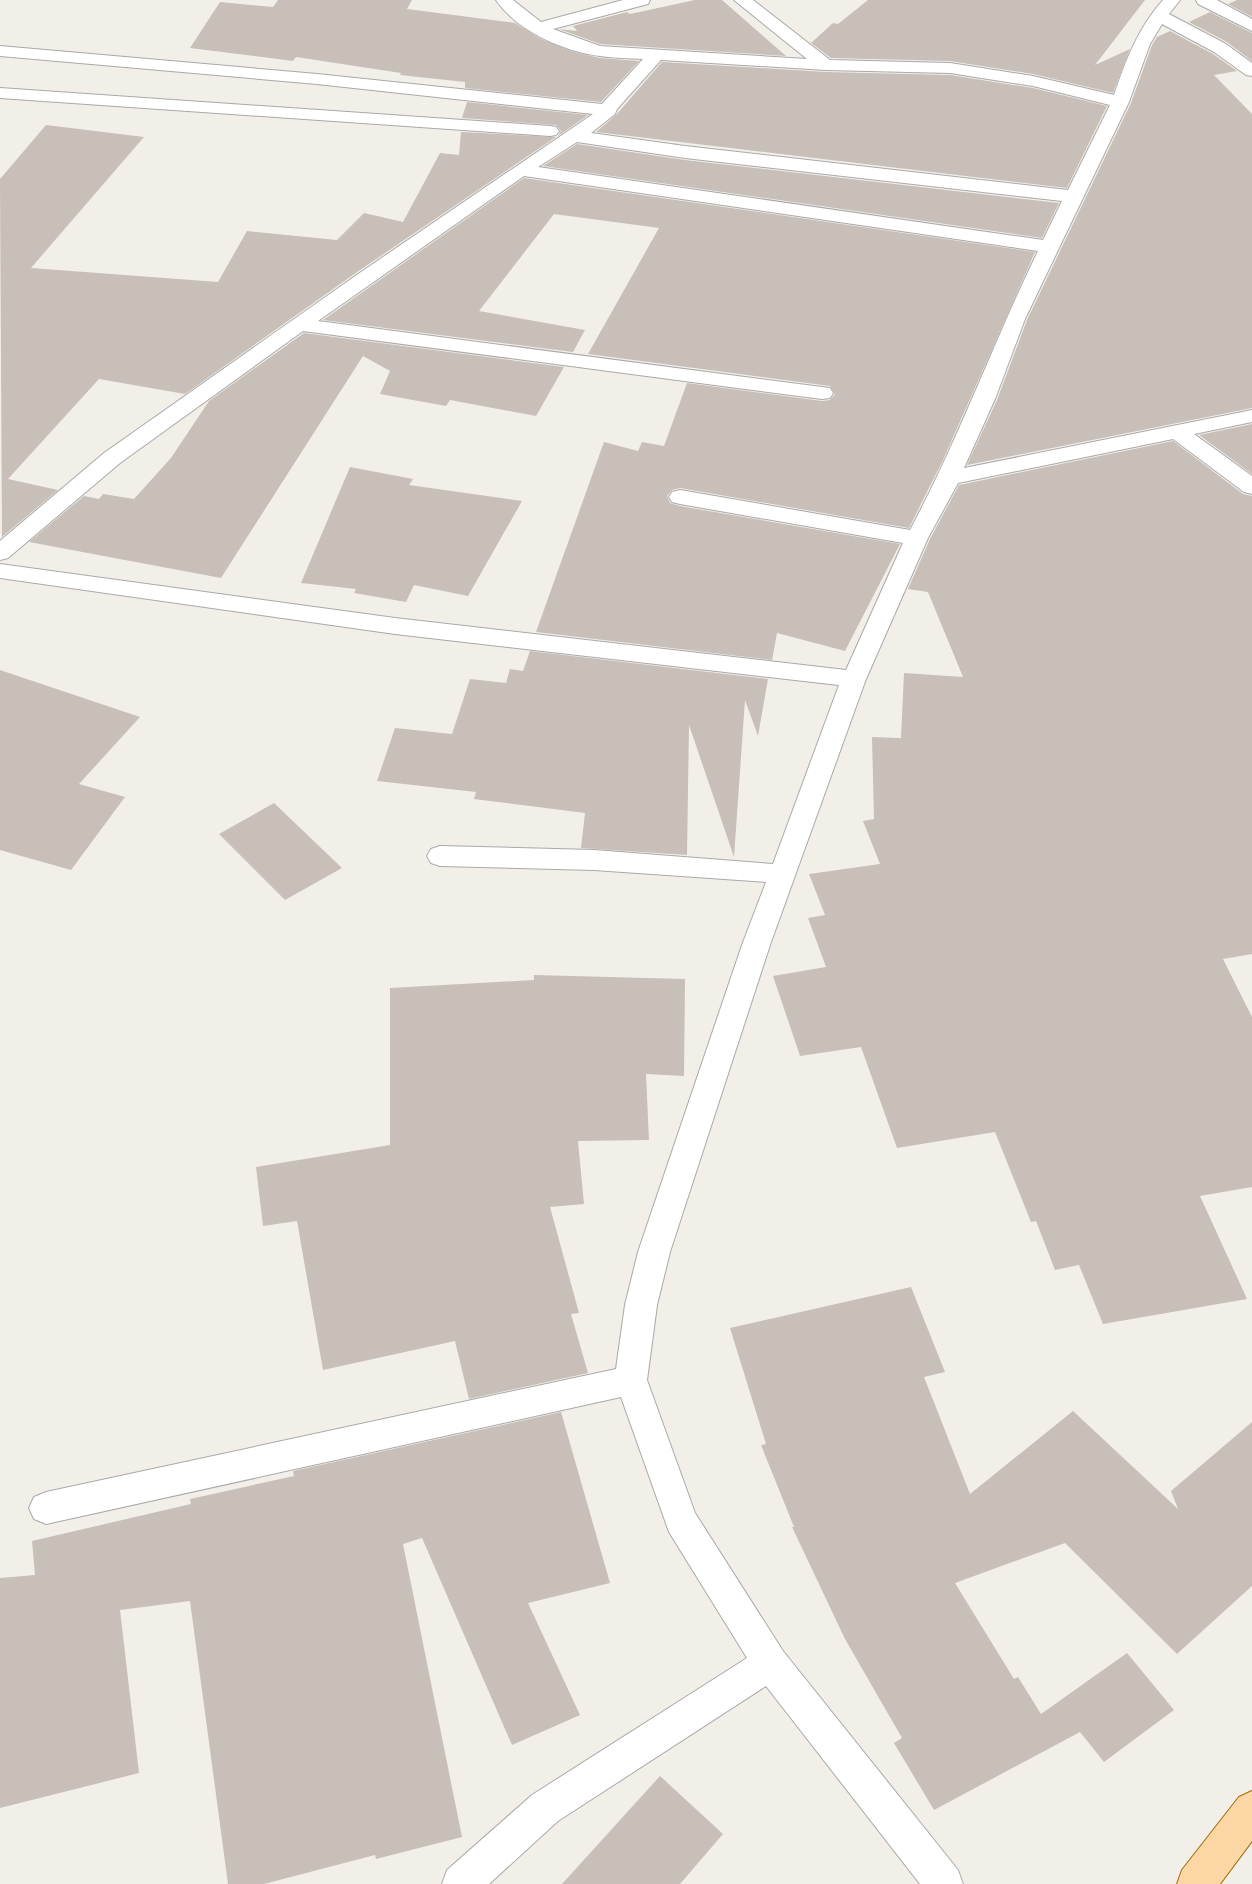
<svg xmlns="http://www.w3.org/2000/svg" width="1252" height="1884" viewBox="0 0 1252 1884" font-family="Overpass,sans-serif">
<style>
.building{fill:#c7bfb8}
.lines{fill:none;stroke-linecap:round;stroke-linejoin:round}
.minor-casing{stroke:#a9a9a9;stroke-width:2}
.primary-casing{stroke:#a06b00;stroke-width:2}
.minor{fill:#fff;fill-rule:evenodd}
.primary{fill:#fcd6a4;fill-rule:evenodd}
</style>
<rect width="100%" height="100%" fill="#f2efe9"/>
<path class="building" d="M278,0H412L407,9L515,23L541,39L571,51L600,58L639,61L601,102L465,88V82L400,75L401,73L296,57L293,61L190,48L220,2L273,7Z
M695,0H722L786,56L600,44L559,29L577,31L573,26L627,12L630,14Z
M868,0H1145L1095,65L1130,49L1113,93L1033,74L950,61L831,58L811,43L833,23L838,24Z
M1237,0H1252V17L1228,4Z
M1210,12L1252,33V61L1227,42L1189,22Z
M1170,31L1213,54L1237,71L1214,75L1252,114V408L967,465L997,400L1027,320L1131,103L1152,45L1157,37Z
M662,62L826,72L950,75L1033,88L1107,106L1067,188L596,132L616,115Z
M467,102L588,115L558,136L561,131L556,125L462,118Z
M46,125L144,137L31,268L218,282L247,231L337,240L364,213L403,222L440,153L459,155L461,132L556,137L360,270L185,394L99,379L8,479L58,490L2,537L0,179Z
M577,144L685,160L1059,203L1042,238L543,166Z
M524,178L1035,252L943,460L909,528L680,488L672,490L667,496L670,503L680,506L900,544L845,651L777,633L772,660L536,632L604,442L638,451L642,442L664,446L687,383L822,401L830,400L835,394L830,386L588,354L659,228L554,214L479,311L585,330L573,352L323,320Z
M304,333L564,367L536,416L450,400L446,406L380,394L390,371L363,356L221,578L29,542L84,496L99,499L103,494L134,499L171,458L209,401Z
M1252,424V474L1199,435Z
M1173,441L1243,494L1252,496V954L1223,959L1252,1017V1187L1200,1196L1247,1299L1103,1324L1079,1265L1055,1270L1036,1221L1031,1222L995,1132L897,1148L861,1047L800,1056L773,976L826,967L808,918L825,915L809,874L880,864L863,821L874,819L872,737L901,738L904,673L963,677L928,592L908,589L930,539L959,485Z
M350,467L413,479L409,485L522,501L468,596L414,585L406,602L354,593L356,589L301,583Z
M530,651L768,679L758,736L745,700L734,857L689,725L687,855L581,848L585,813L474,799L476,792L377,781L395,728L452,734L470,679L506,683L510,669L523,671Z
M0,670L140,717L79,784L125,797L71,870L0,850Z
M274,803L342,868L285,900L219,834Z
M534,975L685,979L684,1076L646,1074L649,1140L578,1141L584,1204L550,1207L579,1313L571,1314L588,1373L469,1399L455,1341L323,1370L297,1221L263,1226L256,1167L390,1145V988L534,980Z
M911,1287L945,1372L924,1377L970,1494L1073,1411L1178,1509L1171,1491L1252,1422V1586L1177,1654L1065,1543L955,1583L1014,1679L1018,1677L1041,1714L1127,1653L1174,1710L1104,1762L1080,1732L934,1810L894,1743L902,1738L845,1639L792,1527H794L761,1445L766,1444L730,1328Z
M561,1412L610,1583L528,1603L580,1715L512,1745L422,1538L403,1544L462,1837L376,1859L375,1855L264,1884H228L190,1601L120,1610L139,1773L0,1808V1578L35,1575L32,1541L191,1504L190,1499L294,1476L293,1471Z
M660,1776L723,1834L680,1884H562Z"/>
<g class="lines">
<g class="minor-casing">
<path id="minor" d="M496,0H513L541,22L623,0H650L648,4L553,29L600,46L807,59L734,0H753L830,60L950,63L1033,76L1114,95C1126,60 1138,28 1163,0H1180L1169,14L1226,44L1252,63V76L1246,75L1214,52L1162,24L1150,44L1129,102L1025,319L995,399L964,468L1252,410V422L1194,434L1252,476V494L1244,492L1173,439L958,483L928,538L866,679L770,945L670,1252L657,1305L647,1380L695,1513L783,1651L958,1870L963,1884H920L766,1686L558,1821L489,1884H442L447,1870L532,1795L747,1658L669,1532L621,1397L46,1524L34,1519L29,1508L34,1497L46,1492L616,1369L625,1305L638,1252L742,945L766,882L594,870L440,866L431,863L427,856L431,849L440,846L594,850L773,864L839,685L395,634L0,578V564L395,618L846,670L903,543L680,504L672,502L669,497L672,492L680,490L910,530C959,439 993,343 1038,251L524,176L318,321L822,387L830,388L833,393L830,398L822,399L303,331L120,463L8,558L0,560V541L104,453L361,272L593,114L317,84L0,56V46L317,74L602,104L643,59C629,58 614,58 600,56C563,51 517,31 496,0ZM661,60L826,70L950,73L1033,86L1110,105L1068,190L685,146L591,133L615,114L617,109ZM577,142L685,158L1062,201L1043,240L538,167Z
M1196,0H1217L1252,19V31L1198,4Z
M0,88L550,126L556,127L559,131L556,135L550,136L0,98Z"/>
</g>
<g class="primary-casing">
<path id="primary" d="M1252,1791V1841L1220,1884H1177L1182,1870L1239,1797Z"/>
</g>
<use href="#minor" class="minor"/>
<use href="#primary" class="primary"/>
</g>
</svg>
